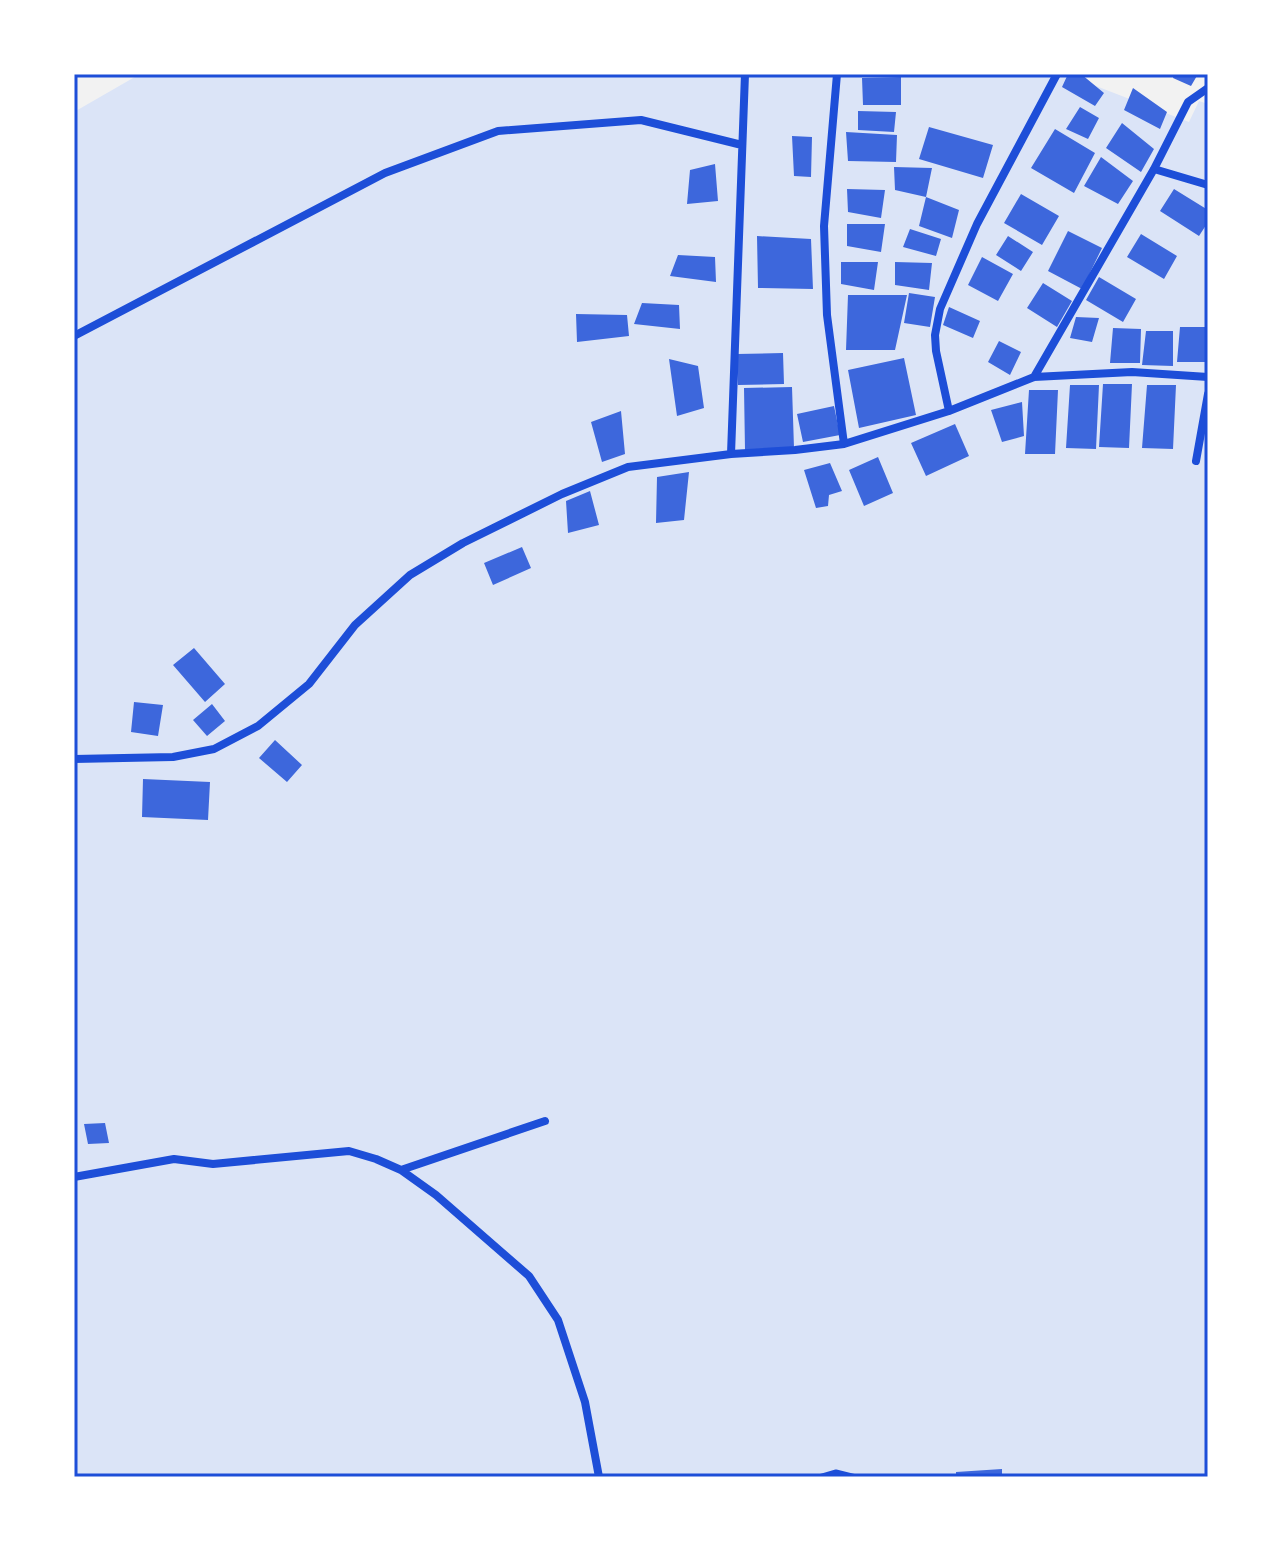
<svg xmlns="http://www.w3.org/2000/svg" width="1282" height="1551" viewBox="0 0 1282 1551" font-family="'PT Serif',serif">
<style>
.green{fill:#dbe4f7}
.building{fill:#3d67dc}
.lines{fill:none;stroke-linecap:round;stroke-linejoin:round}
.path{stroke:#1d4ed8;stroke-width:5}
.minor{stroke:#1d4ed8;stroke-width:8}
.neatline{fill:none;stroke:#1d4ed8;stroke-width:3}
</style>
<rect width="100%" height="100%" fill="#f2f2f2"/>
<path class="green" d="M140,74H1065L1189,122L1199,101L1208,104V1477H74V112Z"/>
<path class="building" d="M1068,74H1081L1104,93L1095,106L1062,87Z
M1174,74H1198L1191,86L1173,78Z
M901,77V105H863L862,78Z
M1133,88L1167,112L1160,129L1124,110Z
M1080,107L1099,118L1088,139L1066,129Z
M858,111L896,112L894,132L858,130Z
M1122,123L1154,149L1141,172L1106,148Z
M929,127L993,145L983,178L919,159Z
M1055,129L1095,153L1074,193L1031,168Z
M846,132L897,135L896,162L848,161Z
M792,136L812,137L811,177L794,176Z
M1101,157L1133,181L1118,204L1084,186Z
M715,164L718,201L687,204L690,170Z
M894,167L932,168L926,197L895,190Z
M847,189L885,190L881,218L848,212Z
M1174,189L1208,210V222L1199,236L1160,211Z
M1021,194L1059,216L1042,245L1004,223Z
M926,197L959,210L952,238L919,226Z
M847,224H885L881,252L847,246Z
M910,229L941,239L936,256L903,247Z
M1068,231L1102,248L1082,289L1048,271Z
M1141,234L1177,256L1164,279L1127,257Z
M757,236L811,239L813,289L758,288Z
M1008,236L1033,252L1021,271L996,255Z
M678,255L715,257L716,282L670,276Z
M982,257L1013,274L998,301L968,285Z
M841,262H878L874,290L841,284Z
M895,262L932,263L929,290L895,285Z
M1099,277L1136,299L1123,322L1086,300Z
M1043,283L1072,301L1057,327L1027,308Z
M909,293L935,297L930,327L904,323Z
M848,295H907L895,350H846Z
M642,303L679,305L680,329L634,324Z
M949,307L980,321L973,338L943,325Z
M576,314L627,315L629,336L577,342Z
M1076,317L1099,318L1092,342L1070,338Z
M1180,327H1208L1207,362H1177Z
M1113,328L1141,329L1140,363H1110Z
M1146,331H1173V366L1142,365Z
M999,341L1021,352L1010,375L988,362Z
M783,353L784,384L738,385L737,354Z
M904,358L916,415L859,428L848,370Z
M669,359L698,366L704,408L677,416Z
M1103,384H1132L1129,448L1099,447Z
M1070,385H1099L1096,449L1066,448Z
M1147,385H1176L1173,449L1142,448Z
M792,387L794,448L745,450L744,388Z
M1029,390H1058L1055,454H1025Z
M1022,402L1024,436L1002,442L991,410Z
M834,406L840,435L803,442L797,414Z
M621,411L625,454L602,462L591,422Z
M955,424L969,456L926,476L911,443Z
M878,457L893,493L864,506L849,470Z
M830,463L842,491L829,495L828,506L816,508L804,470Z
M689,472L684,520L656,523L657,477Z
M590,491L599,525L568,533L566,501Z
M522,547L531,568L493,585L484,563Z
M194,648L225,684L205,702L173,665Z
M134,702L163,705L158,736L131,732Z
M212,704L225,721L207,736L193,720Z
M275,740L302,765L287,782L259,758Z
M143,779L210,782L208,820L142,817Z
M105,1123L109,1143L88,1144L84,1124Z
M1002,1469V1477H956V1472Z"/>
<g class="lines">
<path class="path" d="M819,1477L836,1472L856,1477"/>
<path class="minor" d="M837,74L824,226L827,315L844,444
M1154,169L1208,185
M74,336L385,173L498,131L641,120L742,145
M1034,377L1154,169L1188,102L1208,88
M949,411L936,351L935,335L940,309L977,224L1057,74
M731,454L745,74
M1196,461L1208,394
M74,759L173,757L214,749L258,726L309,684L355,625L410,575L463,543L562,494L628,467L731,454L795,450L844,444L949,411L1034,377L1132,372L1208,377
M401,1170L545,1121
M74,1177L174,1159L213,1164L349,1151L376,1159L401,1170L436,1195L529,1276L558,1320L585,1402L599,1477"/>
</g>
<rect width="1282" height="1551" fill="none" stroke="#ffffff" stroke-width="152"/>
<rect x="76" y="76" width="1130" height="1399" class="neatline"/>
</svg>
